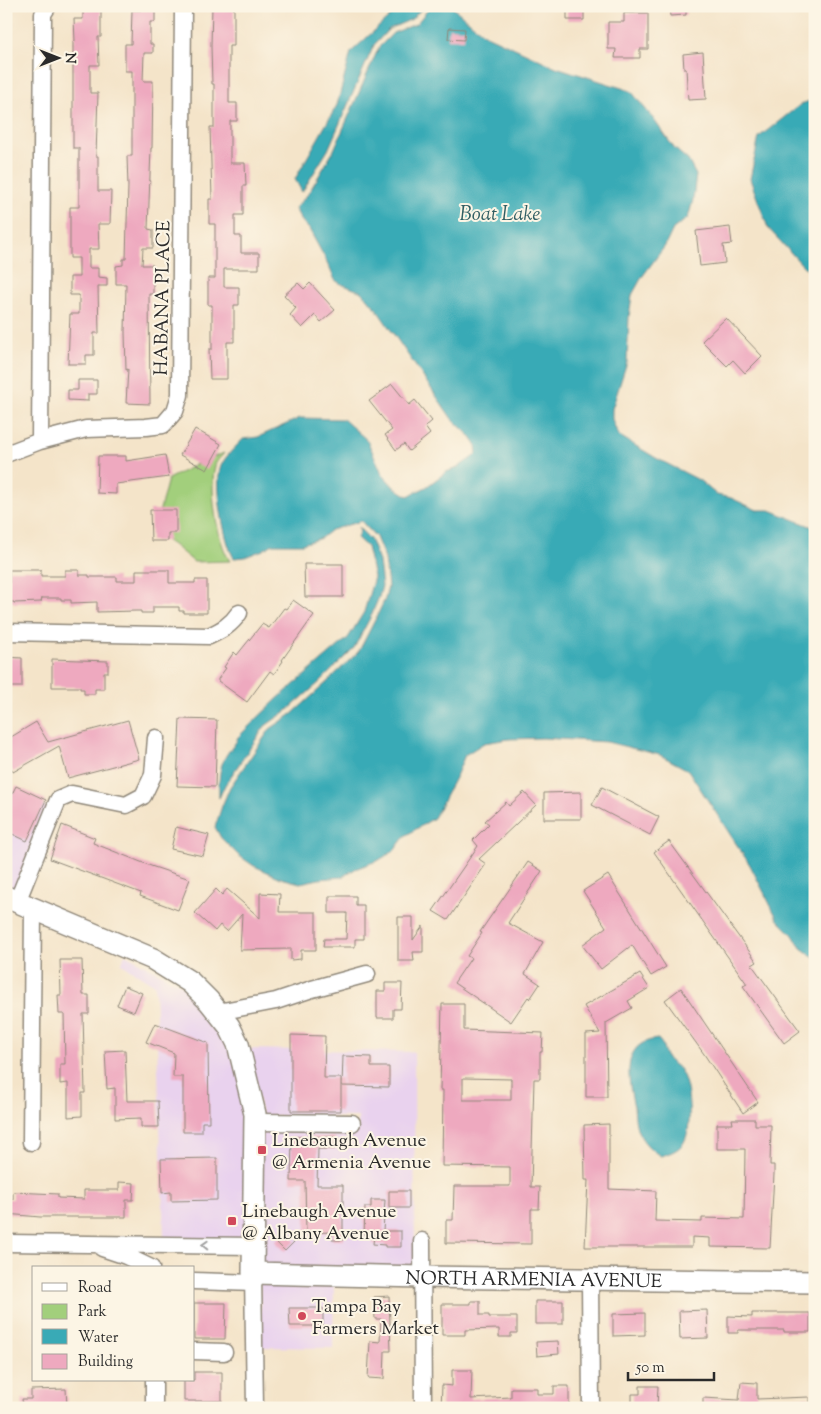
<svg xmlns="http://www.w3.org/2000/svg" width="821" height="1414" viewBox="0 0 821 1414" font-family="'Sorts Mill Goudy',serif">
<style>
.built{fill:#e9d2ee}
.green{fill:#a2cf7c;stroke:#667d54}
.water{fill:#39aab6;stroke:#326a70}
.building{fill:#eea9bf;fill-rule:evenodd}
.lines{fill:none;stroke-linecap:round;stroke-linejoin:round}
.minor-casing{stroke:#90887a;stroke-width:19}
.major-casing{stroke:#90887a;stroke-width:24}
.minor{stroke:#fff;stroke-width:16}
.major{stroke:#fff;stroke-width:21}
.oneway{stroke:#a0a0a0}
.poi-dot{fill:#d1495b;stroke:#fcf5e5;stroke-width:2}
.labels{text-anchor:middle;stroke-width:4;stroke-linejoin:round;paint-order:stroke}
.street-label{font-size:19px;fill:#2b2b2b;stroke:#fcf5e5}
.poi-label{font-size:19px;fill:#2b2b2b;stroke:#fcf5e5;text-anchor:start}
.water-label{font-size:20px;font-style:italic;fill:#315e63;stroke:#fcf5e5}
</style>
<rect width="100%" height="100%" fill="#fcf5e5"/>
<filter id="ink" filterUnits="userSpaceOnUse"><feTurbulence type="fractalNoise" baseFrequency=".02" numOctaves="2"/><feDisplacementMap in="SourceGraphic" scale="10" xChannelSelector="R" yChannelSelector="G"/><feConvolveMatrix kernelMatrix="1 2 1 2 8 2 1 2 1" color-interpolation-filters="sRGB"/></filter>
<filter id="wash" filterUnits="userSpaceOnUse"><feTurbulence type="fractalNoise" baseFrequency=".0096" numOctaves="4" result="noise"/><feDisplacementMap in="SourceGraphic" scale="20" xChannelSelector="R" yChannelSelector="G"/><feGaussianBlur stdDeviation="1.12" result="paint"/><feColorMatrix in="noise" values="0 0 0 0 0 0 0 0 0 0 0 0 0 0 0 0 0 1.4 0 .05"/><feComposite in="paint" operator="in"/></filter>
<g filter="url(#wash)">
<rect width="100%" height="100%" fill="#f4e4c9"/>
<path class="built" d="M6,787L48,808L13,894L6,891Z
M125,954L185,987L223,1029L246,1098L247,1240L164,1238L155,985L122,964Z
M248,1049L414,1052L415,1271L260,1267L262,1128L358,1129V1117L262,1116Z
M260,1279L334,1281L333,1348L261,1347Z"/>
<path class="green" d="M224,453C221,457 216,461 215,466C209,488 217,543 230,561L194,562L172,544L166,541L159,513L168,479L199,463Z"/>
<path class="water" d="M424,6L412,19L389,29L374,45L328,150L302,192L295,179L337,105L351,52L397,10Z
M431,6H451L484,34L556,67L631,91L652,117L674,148L688,160L696,175L693,200L688,218L673,229L665,246L642,277L632,295L629,317L627,362L612,409V419L618,435L656,458L699,480L717,495L731,498L757,510H770L815,528V958L801,948L793,935L778,920L750,865L688,770L660,755L607,742L543,738L509,739L484,743L465,755L457,774L434,818L405,836L394,851L379,860L355,869L342,877L319,879L300,883L281,878L254,866L238,855L221,838L215,827L222,806L230,787L270,729L292,714L325,684L359,651L375,620L385,599L388,587L385,559L376,537L361,521L331,530L321,538L302,544H273L263,550L245,557L234,558C224,543 214,483 221,466C225,456 236,447 243,439L258,437L300,418L343,419L367,440L383,475L394,487L408,496L426,487L446,472L457,468L477,454L476,445L470,436L452,419L375,307L362,292L341,284L335,280L326,260L309,229L301,220L295,208L308,194L333,152L379,47L393,33L416,24Z
M815,99V271L804,267L768,228L750,179L759,137L801,104Z
M358,527L370,539L379,561L382,586L379,597L370,618L354,648L321,681L288,710L265,726L225,785L219,798C219,783 218,767 227,754C231,748 236,744 238,737L276,700L348,638L364,612L374,577L367,547L357,538L360,531Z
M658,1039C665,1046 662,1048 666,1056C668,1062 676,1064 680,1070C690,1084 693,1127 684,1142C679,1151 669,1153 661,1156C652,1151 646,1145 641,1137C635,1128 635,1117 634,1107C628,1080 620,1042 658,1039Z"/>
<g id="blocks">
<path class="building" d="M141,6H155V22H150V44H153V53H144L143,81H153L152,148H151L148,229L153,230V248H143L142,265H153V294H149L150,404L126,403L128,369L126,370L125,332L126,284H116V266L123,265V259H126L128,186L127,156H132V71H125V44H131L132,10H141Z
M212,6H234V46H229V103H237V121H230V163H245L246,186H243V215H235V236H241V253H259V269H224V287H239V305H234V342H227V379H210L209,349H212V305H208V278H215V224H209V199H212L210,127H214V84H212L211,46Z
M567,6H584V20H567Z
M669,6H686V15L670,16Z
M83,10H101V37H98L99,65H90V93H98L96,156H98V191H111L110,224H98L99,249H89V268H98V277L107,278V286H98L99,333H94V355H86V364H68L70,314H79V295H70V277H79V258H70V207H79V148H73V41H75L74,19H83Z
M624,13H648V49H640V58H615L616,49H608V22H624Z
M449,28L465,29L464,40L448,39Z
M703,52L706,99L688,100L686,69H684L683,54Z
M730,227L732,244L723,245L725,263L700,266L696,231Z
M298,283L304,289L310,283L335,310L321,322L315,315L302,328L290,315L296,308L284,295Z
M726,318L762,356L745,373L733,360L727,366L702,341Z
M78,380H97V394H88V401L68,400V390H78Z
M392,384L409,405L415,400L432,421L425,427L430,434L409,451L404,444L396,450L385,435L392,430L369,401Z
M195,429L221,444L207,470L180,455Z
M165,455L169,477L116,484V494L97,493L98,456H126V461Z
M150,510H176V533H168V541H151Z
M304,564H343V597H305Z
M9,570H41V576H65V570H79V575H89V577H117V581H136V570H169V583H195V580H207V613H184V611H179V607H153V613H141V611H136L97,612V602L71,603V600H61V598H42L41,602L14,603V602H9Z
M293,600L314,615L282,660L283,661L274,674L270,671L247,702L218,681V679L226,668L224,667L234,652L237,655L262,624L269,628L284,608L286,609Z
M6,657L22,658V687H6Z
M52,659L108,661V672H104V689H95V694H84V689H80V687H52Z
M180,719L217,720L215,787L177,786Z
M128,720L139,759L68,778L59,746L13,772L6,760V740L36,722L48,742Z
M16,786L46,800L27,841L6,831V792L12,794Z
M602,787L659,817L650,835L592,805Z
M524,792L536,805L479,859L486,864L448,920L433,911L478,846L473,840L489,824L485,821L506,802L509,806Z
M581,792V819H544V793Z
M62,825L95,838L93,843L151,866L190,879L178,910L140,896L141,893L50,859Z
M176,827L209,835L203,856L171,849Z
M669,841L757,962L752,965L800,1031L784,1043L743,986L747,984L654,852Z
M528,862L542,871L508,923L543,942L525,974L540,984L530,999L528,997L511,1022L454,983L471,958L467,956L482,933L480,932Z
M608,875L666,967L651,976L632,945L601,969L582,945L606,927L583,891Z
M216,889L222,895L227,889L260,918V893L280,894L279,912H316V950H301V959L291,960V949L240,950L242,914L227,931L220,925L215,931L195,913Z
M329,896H356V905H364V939H355V947H323L324,939H346L347,913H329Z
M398,917H413V940L423,926V952H413L414,961H398Z
M60,960H82L83,995H89V1014H83L85,1093H82V1116L68,1117V1083L60,1084V1064H65L64,1014H59L58,995H61Z
M640,974L649,988L628,1001L632,1008L606,1023L607,1097H586V1034L600,1033L584,1006Z
M385,983H402L401,1009H393V1018H377V991H385Z
M125,986L142,993L134,1012L117,1005Z
M681,988L758,1102L743,1113L704,1054L665,1000Z
M442,1004H464V1030L543,1033L542,1052H540V1079H534L531,1187H540L539,1209H531V1244L446,1243V1220H453L454,1186H510V1167L442,1166L443,1090H440ZM463,1078L511,1079V1100H463Z
M155,1023L208,1043L209,1122H202V1132H183V1077H173L174,1053L146,1042Z
M291,1035L325,1036L324,1078H341V1111H291Z
M125,1050L127,1101H158L159,1127H141V1118L115,1119V1088L107,1089L105,1051Z
M343,1056L371,1057V1067H389V1087L342,1086Z
M732,1119H755V1125H771L770,1165H774V1174L770,1248L710,1247V1238L692,1237V1247H585L588,1180H585L584,1125L609,1124V1189L656,1191L655,1221L702,1222V1218L744,1219L745,1149H717V1124H733Z
M292,1137H335V1149H318L317,1185H343V1240H332V1232L306,1233L305,1181H291Z
M217,1158V1200L171,1201V1192L162,1193L161,1159Z
M119,1182L134,1183L133,1200H126V1217H40L6,1214V1199H13V1192L58,1194V1198L84,1199V1190H119Z
M389,1191H409V1208H389Z
M371,1200H385L383,1231H401V1247H385V1245L373,1244L374,1235H364L365,1207H371Z
M285,1232L295,1241L285,1251L275,1241Z
M389,1296L391,1351H385L384,1379L368,1378L370,1341L380,1342L381,1319H375L374,1297Z
M471,1301H480V1315H489V1317H517V1333H511V1337H499V1329L465,1330V1335H442V1304H471Z
M535,1301H563V1324H535Z
M194,1303H226L225,1339H194Z
M289,1308H323V1326H290Z
M707,1310L708,1338L680,1339L679,1311Z
M645,1313V1335L613,1336V1314Z
M752,1313H810V1332H784V1330H738V1333H728V1316L752,1317Z
M558,1341L559,1354L537,1356L536,1342Z
M452,1370H472L471,1399L511,1397V1388H537V1394H554V1386H569V1408H441L442,1385L452,1386Z
M194,1372H222V1401H184V1380H194Z
M741,1382L757,1383V1399L809,1397V1408H703V1398L739,1400Z
M640,1386H658L657,1408H632V1394H640Z
M66,1389L67,1406H58V1408H23L22,1399H31V1390Z"/>
</g>
</g>
<g filter="url(#ink)">
<use href="#blocks" fill-opacity="0" stroke="#90887a" stroke-width="1"/>
<g class="lines">
<g class="minor-casing">
<path id="minor" d="M40,441L43,14L48,6
M6,454L40,441L86,429L146,427L163,425L175,411L180,395L183,6
M6,632L209,636C222,630 231,625 239,613
M17,902L58,800L72,794L126,805L143,796L153,775L156,738
M218,1012L276,1001L312,989L367,974
M256,1122L352,1123
M31,1142L33,909
M422,1241L423,1408
M6,1243L254,1246
M102,1248L126,1256L151,1268
M253,1273L255,1408
M590,1279L591,1408
M194,1281L254,1283
M194,1351L224,1352
M154,1380V1408"/>
</g>
<g class="major-casing">
<g id="major">
<path id="s1" d="M6,897L153,959L190,982L209,1001L229,1026L238,1044L255,1114L253,1273L422,1277L815,1282"/>
</g>
</g>
<use href="#minor" class="minor"/>
<use href="#major" class="major"/>
</g>
<defs><path id="oneway-chevron" d="M-2-3.5L2.5 0L-2 3.5" fill="none" stroke-width="1.6" stroke-linecap="round" stroke-linejoin="round" transform="scale(1.25)"/></defs>
<use class="oneway" href="#oneway-chevron" transform="translate(205 1245) rotate(-178)"/>
</g>
<g class="poi-dot">
<rect x="257" y="1145" width="10" height="10" rx="2.5"/>
<rect x="227" y="1216" width="10" height="10" rx="2.5"/>
<circle cx="302" cy="1316" r="5"/>
</g>
<g class="labels">
<g class="street-label">
<text transform="translate(161 298) rotate(-89)" y="7">HABANA PLACE</text>
<text dy="7" stroke="none"><textPath href="#s1" startOffset="794">NORTH ARMENIA AVENUE</textPath></text>
</g>
<g class="poi-label">
<text x="272" y="1146">Linebaugh Avenue<tspan x="272" dy="22">@ Armenia Avenue</tspan></text>
<text x="242" y="1217">Linebaugh Avenue<tspan x="242" dy="22">@ Albany Avenue</tspan></text>
<text x="312" y="1312">Tampa Bay<tspan x="312" dy="22">Farmers Market</tspan></text>
</g>
<g class="water-label">
<text x="500" y="220">Boat Lake</text>
</g>
</g>
<rect width="821" height="1414" fill="none" stroke="#fcf5e5" stroke-width="25"/>
<rect x="32" y="1266" width="162" height="115" fill="#fcf5e5" stroke="#a8a49b"/>
<rect x="42" y="1283" width="25" height="8" fill="#ffffff" stroke="#a8a49b"/>
<text x="78" y="1292" font-size="15" fill="#2b2b2b">Road</text>
<rect x="42" y="1304" width="25" height="15" fill="#a2cf7c" stroke="#a8a49b"/>
<text x="78" y="1316" font-size="15" fill="#2b2b2b">Park</text>
<rect x="42" y="1329" width="25" height="15" fill="#39aab6" stroke="#a8a49b"/>
<text x="78" y="1342" font-size="15" fill="#2b2b2b">Water</text>
<rect x="42" y="1354" width="25" height="15" fill="#eea9bf" stroke="#a8a49b"/>
<text x="78" y="1366" font-size="15" fill="#2b2b2b">Building</text>
<g transform="translate(58 58) rotate(90)" stroke="#fcf5e5" stroke-width="4" paint-order="stroke">
<path d="M0-4L9 19L0 12L-9 19Z" fill="#2b2b2b"/>
<text y="-8" font-size="14" font-weight="bold" text-anchor="middle" fill="#2b2b2b">N</text>
</g>
<path d="M628 1372v8h86v-8" fill="none" stroke="#2b2b2b" stroke-width="2.5"/>
<text x="636" y="1372" font-size="15" fill="#2b2b2b" stroke="#fcf5e5" stroke-width="4" paint-order="stroke">50 m</text>
</svg>
